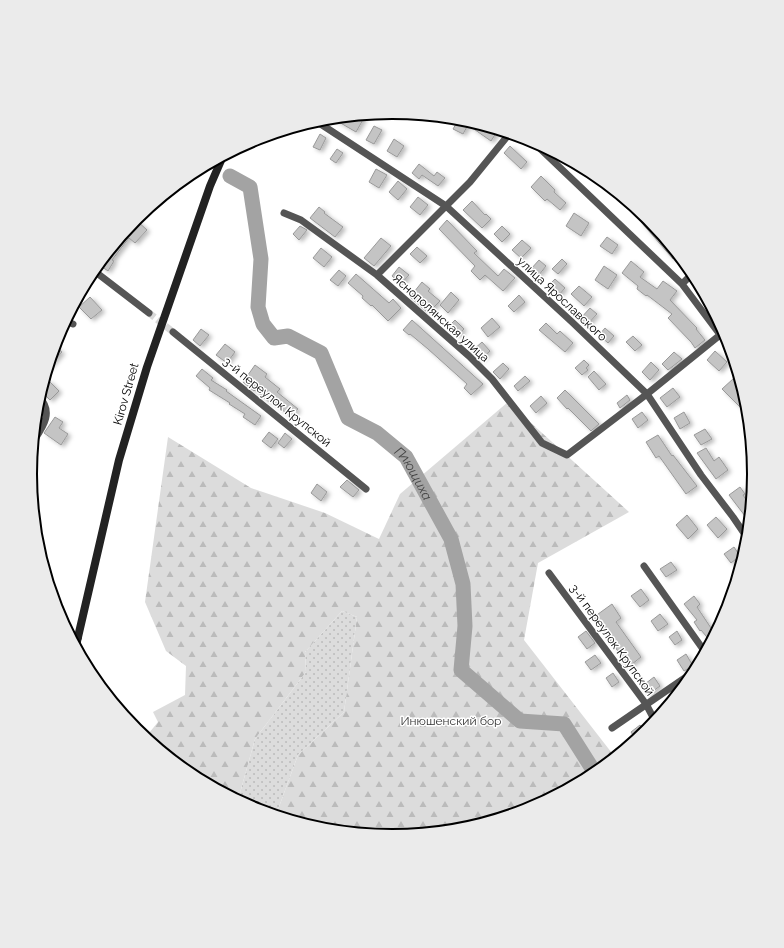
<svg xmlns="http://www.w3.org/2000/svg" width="784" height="948" viewBox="0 0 784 948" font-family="Raleway,sans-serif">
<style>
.grass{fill:url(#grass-dots)}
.forest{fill:url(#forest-firs)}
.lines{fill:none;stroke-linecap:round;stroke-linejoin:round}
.river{stroke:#a3a3a3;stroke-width:15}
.building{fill:#c4c4c4;stroke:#999;filter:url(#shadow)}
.street-tunnel{stroke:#d9d9d9;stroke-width:7;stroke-dasharray:7 3.5;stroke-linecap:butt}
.street{stroke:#555;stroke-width:7}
.secondary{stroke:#222;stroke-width:8}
.secondary-bridge{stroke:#222;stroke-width:8}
.labels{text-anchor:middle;stroke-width:3;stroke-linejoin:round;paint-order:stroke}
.street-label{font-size:12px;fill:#000;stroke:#fff}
.park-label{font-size:12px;fill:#333;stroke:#fff}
.water-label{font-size:13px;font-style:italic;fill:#444;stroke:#fff}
.rim{fill:none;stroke:#000;stroke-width:2}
</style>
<defs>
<pattern id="grass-dots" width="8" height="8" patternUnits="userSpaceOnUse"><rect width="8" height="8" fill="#dcdcdc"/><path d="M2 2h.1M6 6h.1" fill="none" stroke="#bbb" stroke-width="1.8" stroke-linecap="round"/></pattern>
<pattern id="forest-firs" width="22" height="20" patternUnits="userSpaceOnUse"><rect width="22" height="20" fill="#dcdcdc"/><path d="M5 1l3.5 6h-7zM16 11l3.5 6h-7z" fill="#bbb"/></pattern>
<filter id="shadow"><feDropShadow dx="3" dy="2" stdDeviation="2" flood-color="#0004"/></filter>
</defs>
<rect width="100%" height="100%" fill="#fff"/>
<path class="grass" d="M342,611L357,617L344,712L298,755L276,815L253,808L238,800L255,739L306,672L305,652Z"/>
<path class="forest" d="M508,402L629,512L538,563L524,640L615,757L593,775L530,809L462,829L392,836L321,829L276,815L298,755L344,712L357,617L342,611L305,652L306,672L255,739L238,800L191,775L136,730L131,724L132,723L149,733L158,722L153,712L185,695L186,666L166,651L145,602L168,437L251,488L325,513L379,539L400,494Z"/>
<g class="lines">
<path class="river" id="s1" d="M230,176L250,187L261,259L258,307L263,324L274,338L288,336L321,353L348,418L377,433L406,457L451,539L463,584L465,626L461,670L520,721L564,724L595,773"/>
</g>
<path class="building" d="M360,115L364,118L356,132L332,118Z
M459,119H463L498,130L491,141L468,125L463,134L453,129Z
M374,126L382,130L374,144L366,140Z
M320,134L326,138L320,150L313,147Z
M394,139L404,146L397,157L387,151Z
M510,146L527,162L521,169L504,153Z
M337,149L343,153L336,163L330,159Z
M419,164L434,176L437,172L445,178L438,186L422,175L419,179L412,173Z
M376,169L387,175L379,188L369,182Z
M541,176L555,190L554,192L566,203L560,210L547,199L545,201L531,187Z
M398,181L407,189L398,200L389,192Z
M418,197L428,205L420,215L410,207Z
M472,201L485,215L486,214L491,219L482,228L463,210Z
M319,207L325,212L324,213L343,227L335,237L310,218Z
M574,213L589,223L581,236L566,226Z
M647,217L678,254L673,259L641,222Z
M135,219L147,230L135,243L129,238L112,260L114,261L108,271L98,264Z
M447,220L477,251L474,253L498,276L504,269L515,278L503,291L485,275L480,280L471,271L475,266L439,229Z
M300,226L307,230L299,240L293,234Z
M502,226L510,234L502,242L494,234Z
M607,237L618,245L612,254L600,246Z
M381,238L391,246L374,266L364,258Z
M522,240L531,248L521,258L512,250Z
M417,247L427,256L420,263L410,254Z
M321,248L332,257L324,267L313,258Z
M562,259L567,264L558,274L552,269Z
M539,260L546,266L539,275L531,269Z
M631,261L644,272L640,277L657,289L663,281L677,291L670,300L697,328L696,329L705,340L695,348L691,342L668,318L672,314L647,295L646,296L637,289L638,286L622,273Z
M604,266L617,275L608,289L595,280Z
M399,267L409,275L401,284L392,276Z
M339,270L346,276L338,286L330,280Z
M356,274L389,303L393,299L401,308L388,321L372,305L371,306L362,298L363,296L348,283Z
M555,279L565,288L559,295L549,285Z
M422,282L430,289L428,291L440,301L428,313L410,297Z
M579,286L592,297L584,306L571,294Z
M451,292L459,300L448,313L440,305Z
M519,295L525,302L514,312L508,306Z
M90,297L102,310L91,319L79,307Z
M590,308L597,314L587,325L580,319Z
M492,318L500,327L488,337L481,328Z
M412,320L483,384L471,395L464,388L467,384L428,349L410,334L409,335L403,330Z
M455,320L464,329L458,336L448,327Z
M546,323L557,334L560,331L573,343L565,352L539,330Z
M605,328L614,336L608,343L599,335Z
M201,329L209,335L200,346L193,340Z
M633,336L642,345L635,351L626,342Z
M482,342L490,351L480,360L472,351Z
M225,344L235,352L227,363L216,355Z
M54,346L62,352L48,368Z
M715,351L727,362L719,371L707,360Z
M674,352L682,359L668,370L662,364Z
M584,360L589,365L586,368L588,370L582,375L575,368Z
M651,362L659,370L650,380L642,372Z
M503,363L509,369L500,379L493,372Z
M255,365L267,374L265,377L280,389L277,392L298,409L291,417L270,400L269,402L255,390L254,391L243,382Z
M202,369L213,378L211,380L227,390L226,391L261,416L255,425L243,417L245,414L229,404L230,403L209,390L210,388L196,376Z
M594,371L606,384L599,390L588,377Z
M525,376L530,381L518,391L514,386Z
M734,378L742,385L747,404L748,415L722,389Z
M48,380L59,391L50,400L41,391L42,387Z
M673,388L680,397L667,407L660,398Z
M565,390L599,424L591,431L568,408L567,409L557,398Z
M627,395L630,400L620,408L617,403Z
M541,396L547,403L536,413L530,406Z
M642,412L648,420L638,428L632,419Z
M684,412L690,423L680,429L674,418Z
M55,417L63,422L59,428L68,434L61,445L44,433Z
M705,429L712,439L701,445L694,435Z
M269,432L278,439L271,448L262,441Z
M285,433L292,439L284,448L278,443Z
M658,435L672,456L673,455L697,486L686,494L659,456L656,458L646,442Z
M706,448L714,461L719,457L728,470L716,479L697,453Z
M347,480L359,490L353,497L340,487Z
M317,484L327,492L321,501L311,493Z
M740,487L745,494L743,495L751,507L750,513L745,516L729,495Z
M687,515L698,529L688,539L676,525Z
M716,517L727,529L718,538L707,525Z
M734,547L740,556L731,563L724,554Z
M671,562L677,570L666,577L660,569Z
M641,589L649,600L640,607L631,596Z
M694,596L700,604L697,607L715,634L711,642L701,630L700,631L694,622L697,620L684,604Z
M612,604L621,618L616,622L641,657L627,668L620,658L622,657L594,617Z
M660,614L668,624L658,631L651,621Z
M586,631L595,643L587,649L578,637Z
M677,631L682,640L675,645L669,637Z
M686,654L693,666L684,671L677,660Z
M595,655L601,663L591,670L585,662Z
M613,673L619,682L612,687L606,678Z
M654,677L660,686L648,695L641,687Z
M640,725L646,732L636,740L631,732Z"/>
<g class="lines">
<path class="street-tunnel" d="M149,313L173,332"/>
<path class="street" d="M316,121L446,206L572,322L647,394L701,475L733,517L748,539
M530,139L682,284L730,348
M284,213L301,220L377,275L469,356L492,379L542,443L567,455L647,394L720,335
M93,270L149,313
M377,275L470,182L510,133
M682,284L693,273
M65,321L73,324
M173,332L366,489
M33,442C43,427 54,412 39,397
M644,566L705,652
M549,573L646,704L655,721
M612,728L695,671"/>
<path class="secondary" d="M76,646L78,637"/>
<path class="secondary-bridge" d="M78,637L119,460L147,367L210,186L223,156"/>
</g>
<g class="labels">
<g class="street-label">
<text transform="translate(562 299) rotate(43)" y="4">улица Ярославского</text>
<text transform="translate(441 318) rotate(42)" y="4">Яснополянская улица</text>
<text transform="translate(126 394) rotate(-74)" y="4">Kirov Street</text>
<text transform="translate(277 402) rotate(39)" y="4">3-й переулок Крупской</text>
<text transform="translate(612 640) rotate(54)" y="4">3-й переулок Крупской</text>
</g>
<g class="park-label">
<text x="451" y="725">Инюшенский бор</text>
</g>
<g class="water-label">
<text dy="5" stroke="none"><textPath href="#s1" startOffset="389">Плющиха</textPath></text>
</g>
</g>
<path d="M0 0H784V948H0ZM37 474a355 355 0 1 1 710 0a355 355 0 1 1-710 0Z" fill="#ebebeb" fill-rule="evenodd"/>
<path class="rim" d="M37 474a355 355 0 1 1 710 0a355 355 0 1 1-710 0Z"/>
</svg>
